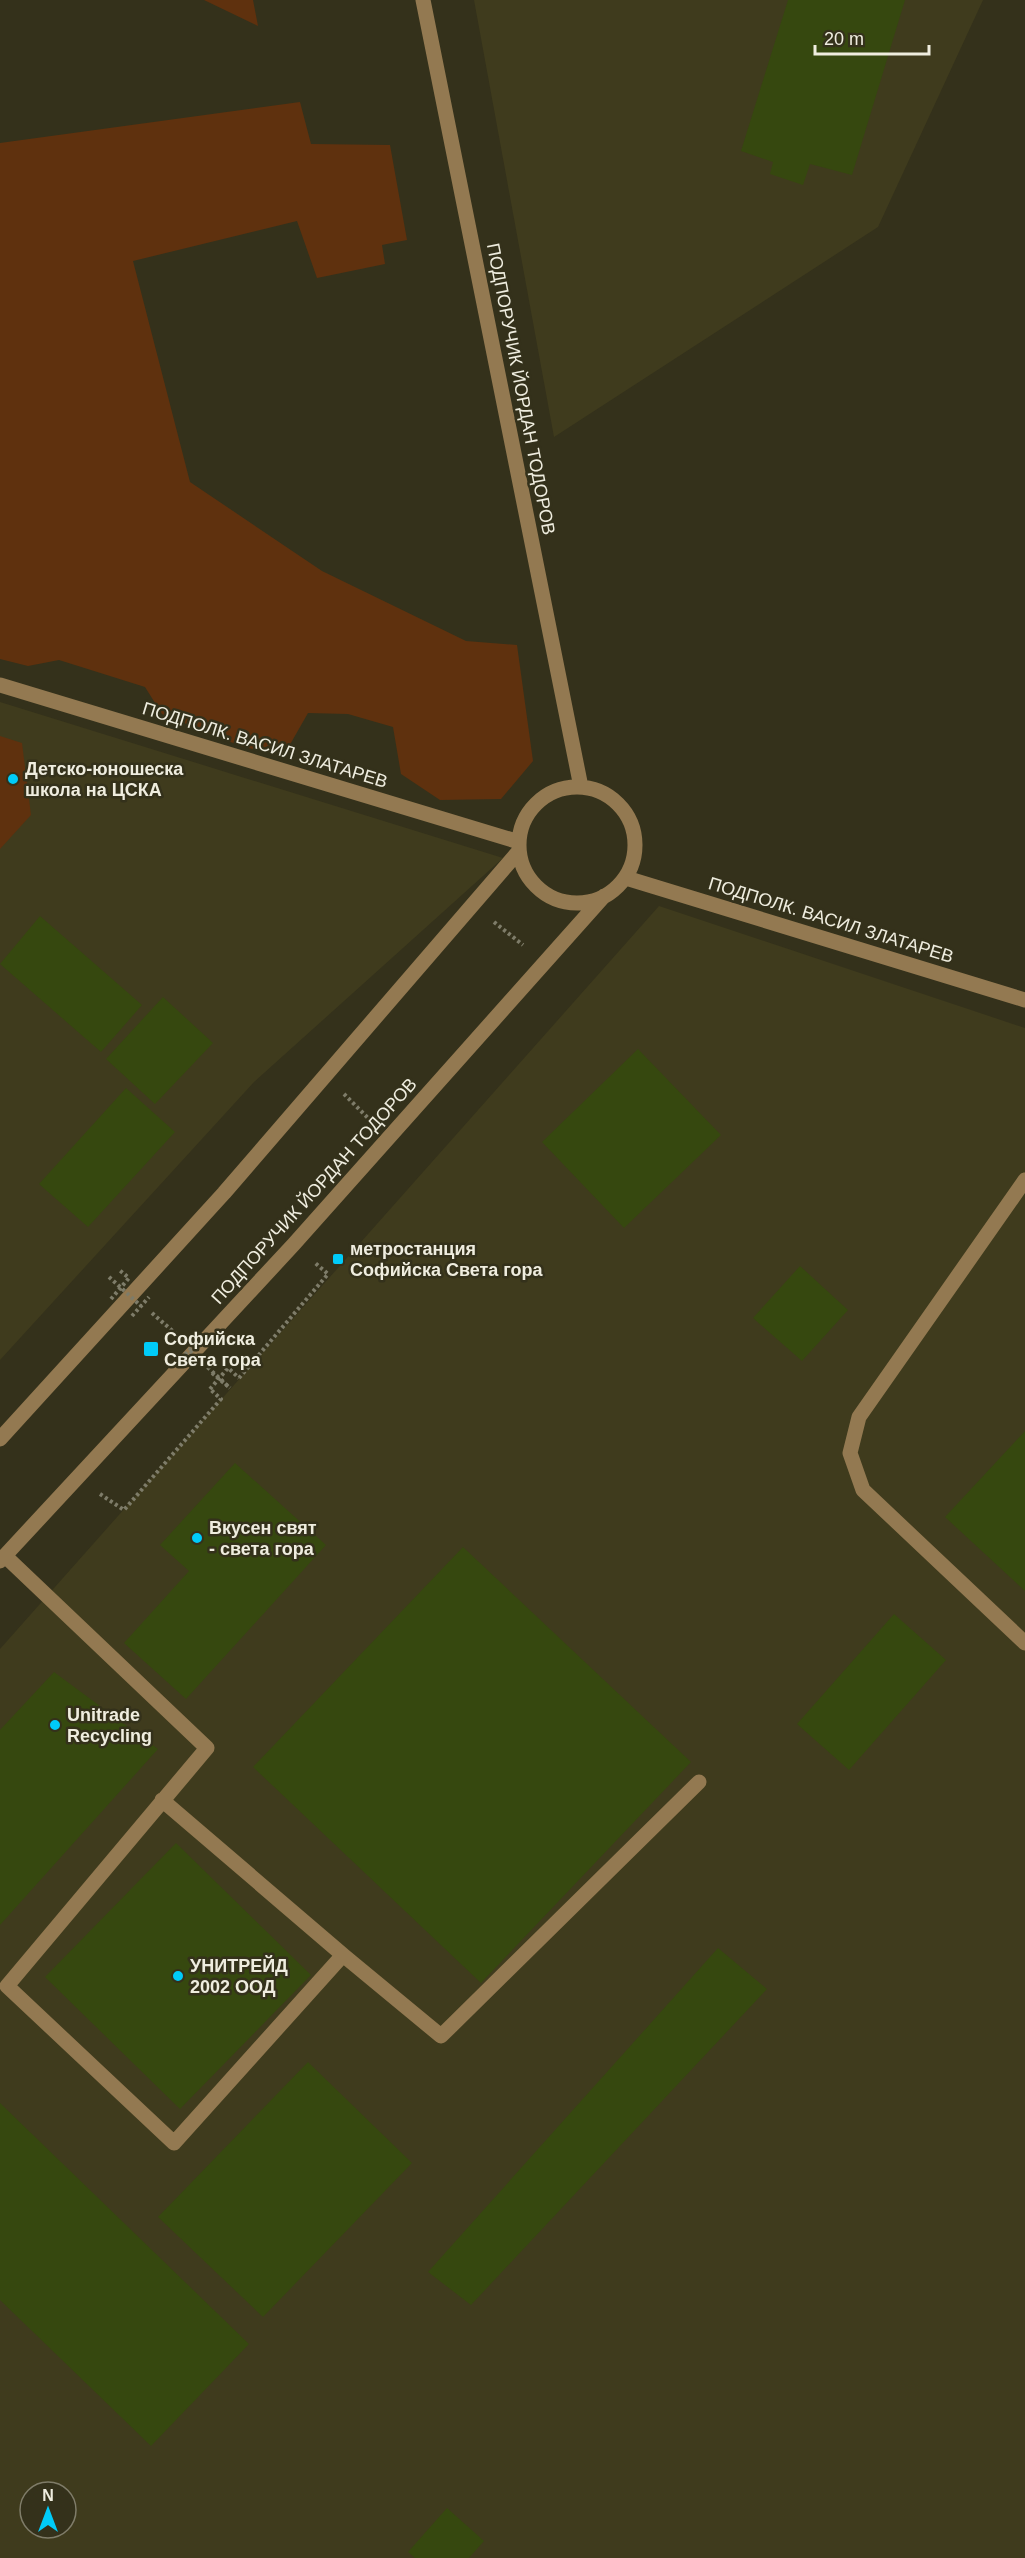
<svg xmlns="http://www.w3.org/2000/svg" width="1025" height="2558" viewBox="0 0 1025 2558" font-family="Arial,sans-serif">
<style>
.built{fill:#3f3b1d;fill-rule:evenodd}
.green{fill:#5f310e}
.building{fill:#36480f}
.lines{fill:none;stroke-linecap:round;stroke-linejoin:round}
.path{stroke:#7e7c69;stroke-width:4;stroke-dasharray:3 3;stroke-linecap:butt}
.minor{stroke:#937951;stroke-width:15}
.path-bridge{stroke:#7e7c69;stroke-width:4;stroke-dasharray:3 3;stroke-linecap:butt}
.poi-dot{fill:#00cbf9;stroke:#34311b;stroke-width:2}
.labels{text-anchor:middle;stroke-width:5;stroke-linejoin:round;paint-order:stroke}
.street-label{font-size:18px;fill:#efeddf;stroke:#34311b}
.poi-label{font-size:18px;font-weight:bold;fill:#efeddf;stroke:#34311b;text-anchor:start}
</style>
<rect width="100%" height="100%" fill="#34311b"/>
<path class="built" d="M474,0H983L878,227L554,437Z
M0,702L503,858L254,1082L0,1360Z
M659,906L1025,1028V2558H0V1649ZM30,2492H66V2528H30Z"/>
<path class="green" d="M204,0H253L258,26Z
M300,102L311,144L390,145L407,240L382,245L385,264L317,278L297,221L133,261L190,482L322,571L466,641L517,645L533,761L501,799L440,800L401,774L393,727L348,714L308,713L284,755L243,747L162,714L145,687L59,660L28,666L0,659V143Z
M0,736L22,743L31,815L0,849Z"/>
<path class="building" d="M788,0H905L852,175L810,164L803,185L770,174L773,162L741,151Z
M40,916L142,1005L101,1052L0,964Z
M163,997L213,1043L155,1104L106,1059Z
M638,1049L721,1135L624,1228L542,1142Z
M126,1088L175,1132L88,1227L39,1184Z
M800,1266L848,1310L802,1361L753,1318Z
M1025,1431V1591L945,1517Z
M235,1463L326,1545L186,1699L124,1643L189,1571L160,1545Z
M463,1547L691,1762L481,1983L253,1767Z
M894,1614L946,1660L849,1770L797,1724Z
M54,1672L158,1749L0,1925V1730Z
M176,1843L311,1975L180,2109L45,1977Z
M718,1948L767,1989L471,2305L428,2272Z
M308,2062L412,2163L263,2317L158,2217Z
M0,2103L249,2344L151,2446L0,2300Z
M447,2508L484,2541L469,2558H415L408,2552Z"/>
<g class="lines">
<path class="path" d="M494,922L523,945
M344,1094L369,1119
M152,1313L176,1334
M212,1373L230,1388
M239,1378L328,1274L314,1262
M100,1494L124,1510L221,1399L210,1389"/>
<path class="minor" d="M423,0L581,787
M0,685L519,842
M519 845a58 58 0 1 1 116 0a58 58 0 1 1-116 0Z
M626,878L1025,1000
M1025,1180L859,1417L850,1453L863,1490L1025,1643
M0,1439L224,1193L519,851
M5,1556L207,1748L7,1986L174,2143L343,1955L162,1800
M0,1561L294,1244L604,896
M343,1955L441,2036L699,1782"/>
<path class="path-bridge" d="M109,1277L141,1306
M111,1299L129,1278L118,1269
M132,1316L149,1297
M190,1351L230,1388
M181,1359L198,1341
M210,1389L228,1368L239,1378"/>
</g>
<g class="poi-dot">
<circle cx="13" cy="779" r="6"/>
<rect x="332" y="1253" width="12" height="12" rx="3"/>
<rect x="143" y="1341" width="16" height="16" rx="3"/>
<circle cx="197" cy="1538" r="6"/>
<circle cx="55" cy="1725" r="6"/>
<circle cx="178" cy="1976" r="6"/>
</g>
<g class="labels">
<g class="street-label">
<text transform="translate(521 389) rotate(79)" y="6">ПОДПОРУЧИК ЙОРДАН ТОДОРОВ</text>
<text transform="translate(265 745) rotate(17)" y="6">ПОДПОЛК. ВАСИЛ ЗЛАТАРЕВ</text>
<text transform="translate(831 920) rotate(17)" y="6">ПОДПОЛК. ВАСИЛ ЗЛАТАРЕВ</text>
<text transform="translate(314 1191) rotate(-48)" y="6">ПОДПОРУЧИК ЙОРДАН ТОДОРОВ</text>
</g>
<g class="poi-label">
<text x="25" y="775">Детско-юношеска<tspan x="25" dy="21">школа на ЦСКА</tspan></text>
<text x="350" y="1255">метростанция<tspan x="350" dy="21">Софийска Света гора</tspan></text>
<text x="164" y="1345">Софийска<tspan x="164" dy="21">Света гора</tspan></text>
<text x="209" y="1534">Вкусен свят<tspan x="209" dy="21">- света гора</tspan></text>
<text x="67" y="1721">Unitrade<tspan x="67" dy="21">Recycling</tspan></text>
<text x="190" y="1972">УНИТРЕЙД<tspan x="190" dy="21">2002 ООД</tspan></text>
</g>
</g>
<g transform="translate(48 2510)"><circle r="28" fill="#34311b" stroke="#7f7c69" stroke-width="1.5"/>
<path d="M0-4.5L10 22L0 15L-10 22Z" fill="#00cbf9"/>
<text y="-9" font-size="16" font-weight="bold" text-anchor="middle" fill="#efeddf">N</text>
</g>
<path d="M815 45v9h114v-9" fill="none" stroke="#efeddf" stroke-width="3"/>
<text x="824" y="45" font-size="18" fill="#efeddf" stroke="#34311b" stroke-width="4.5" paint-order="stroke">20 m</text>
</svg>
